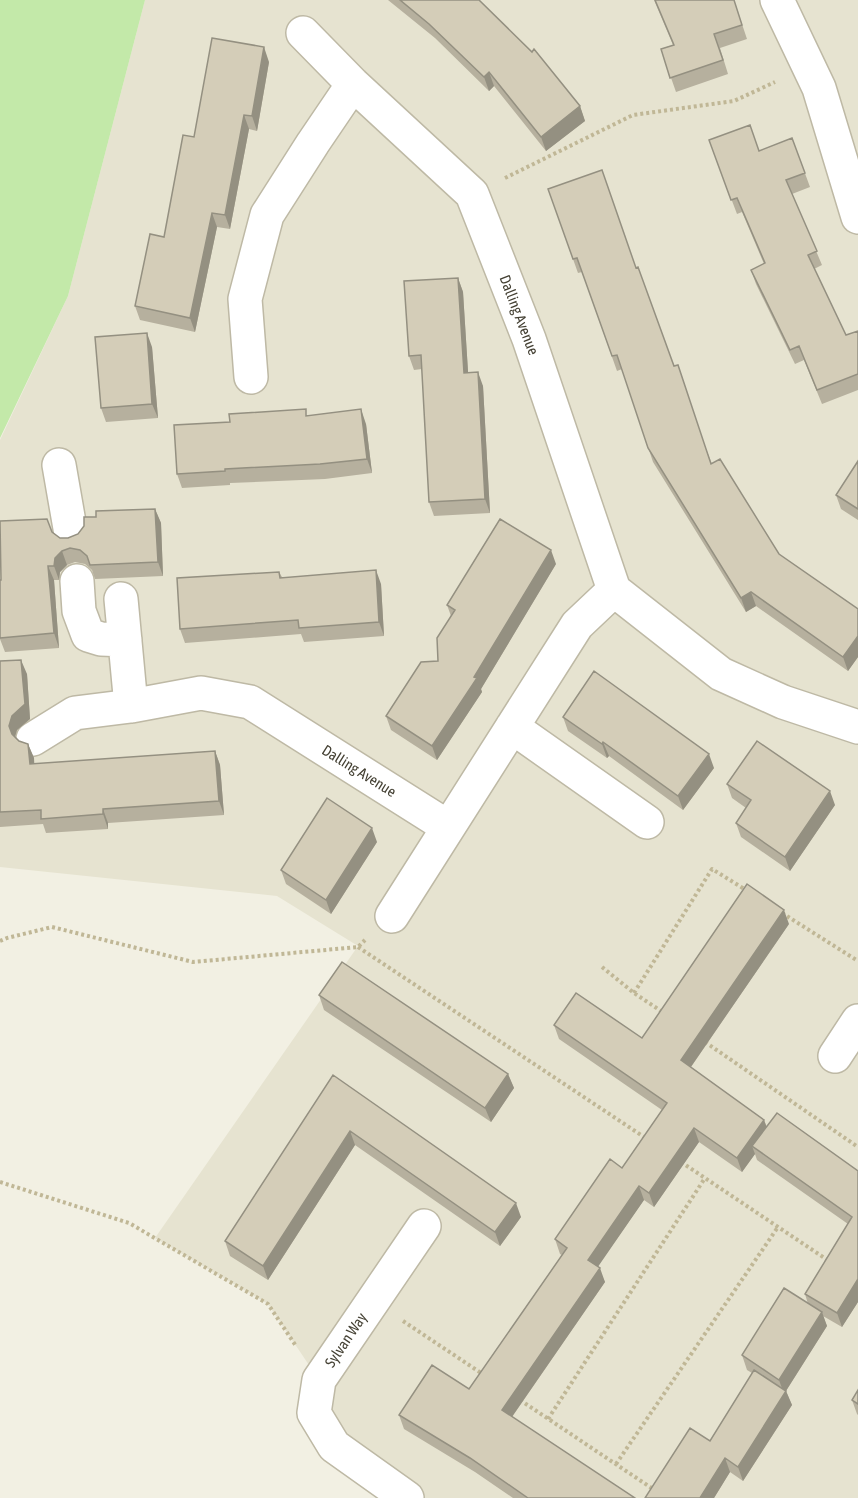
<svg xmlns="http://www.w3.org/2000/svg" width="858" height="1498" viewBox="0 0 858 1498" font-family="'Asap Condensed',sans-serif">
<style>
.residential{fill:#e6e3d0}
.green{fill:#c3e9a9}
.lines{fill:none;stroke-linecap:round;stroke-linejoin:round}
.street-casing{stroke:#beb9a5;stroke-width:36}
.path{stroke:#c0b796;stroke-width:4;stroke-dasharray:3 3;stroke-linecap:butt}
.street{stroke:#fff;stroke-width:33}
.wall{fill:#b6b09e}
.shaded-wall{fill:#949081}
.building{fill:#d4cdb8;stroke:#949081;stroke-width:1.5}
.labels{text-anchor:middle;stroke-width:5;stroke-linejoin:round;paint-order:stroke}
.street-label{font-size:15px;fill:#444033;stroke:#fff}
</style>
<rect width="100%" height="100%" fill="#f2f0e3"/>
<path class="residential" d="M145,0H858V1498H407L334,1446L319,1380L268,1304L155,1238L358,946L277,896L0,867V440L68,296Z"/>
<path class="green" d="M0,0H145L68,296L0,438Z"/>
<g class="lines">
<g class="street-casing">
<path id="street" d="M777,0L819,88L858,217
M303,33L353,84L472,194L529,339L614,590L721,674L783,702L858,727
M251,377L245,299L267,215L313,143L353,84
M59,465L71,534
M77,581L79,611L88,635L101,639L125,640
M121,599L131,706
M512,727L647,822
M33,739L75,713L131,706L201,693L250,702L448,827
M392,916L577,625L614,590
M835,1056L858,1021
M407,1498L334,1446L314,1413L319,1380L424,1226"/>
</g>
<path class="path" d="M505,178L633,115L734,101L775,82
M782,913L858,961
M0,941L7,938L52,927L193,962L358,947L365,940
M358,947L647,1139
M602,967L634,993L664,1013
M634,993L712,869L746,890
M705,1042L858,1147
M681,1162L829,1261
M0,1182L129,1223L268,1304L296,1346
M403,1321L484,1375
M520,1400L656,1491
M548,1419L705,1178
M616,1464L778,1227"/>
<use href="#street" class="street"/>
</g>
<path class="wall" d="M388,0H479L580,106L585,121L546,151L494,86L489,91L435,38Z
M654,0H734L747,39L720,48L728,74L676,92L661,49L673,45Z
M269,62L257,131L249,129L230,229L217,227L195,332L140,320L135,306L164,237L194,137Z
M792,138L810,187L792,194L822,265L814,269L846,335L858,331V390L822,404L804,360L795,364L756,284L751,270L764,264L742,212L737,214L709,140L759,151Z
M548,189L674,366L712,464L779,554L858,609V657L848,671L756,606L746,612L653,462L622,369L617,371L582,272L578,273Z
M458,278L463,292L468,372L483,386L490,513L434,516L429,502L422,369L414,370L409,356Z
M152,347L158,418L106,422L101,408Z
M308,416L366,424L372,473L325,479L230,483V485L182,488L177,474L230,422Z
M858,461V520L841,509L836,495Z
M155,509L161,523L163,576L95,579L92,570L85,564L75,562L67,565L60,572L59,580H54L59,648L5,652L0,639V580L52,532L60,538H68L78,534L84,526L96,517Z
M556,564L481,689L482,692L437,760L391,730L386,716L438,661L451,616L447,605Z
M279,572L282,577L381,584L384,636L304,642L301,634L185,643L180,629Z
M0,661L27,674L30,719L17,730L15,738L19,741L28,744L34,758V764L215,751L220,765L224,815L108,823V829L46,833L43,824L0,827Z
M563,717L714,768L683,810L609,756L607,758L568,731Z
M727,784L835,805L790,871L741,837L736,823L746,808L732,798Z
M377,842L331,914L286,884L281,870Z
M789,924L691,1067L764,1120L767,1127L858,1171V1302L842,1327L823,1316L827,1326L786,1391L792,1405L743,1481L730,1472L714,1498H645L710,1441L752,1373L747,1370L742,1355L808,1304L805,1294L848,1224L757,1160L755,1154L742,1172L699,1142L654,1207L644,1200L597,1267L605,1282L512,1417L635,1498H513L475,1472L404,1429L399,1415L469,1389L562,1255L560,1254L555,1239L622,1168L662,1110L559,1039L554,1025L642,1038Z
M319,995L508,1074L514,1088L491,1122L324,1010Z
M333,1075L521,1217L500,1246L355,1145L268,1280L230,1256L225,1241Z
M858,1390V1415L857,1414L852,1400Z"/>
<path class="shaded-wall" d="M264,47L269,62L257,131L252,116Z
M489,72L494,86L489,91L484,77Z
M580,106L585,121L546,151L541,137Z
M244,115L249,129L230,229L225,215Z
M212,213L217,227L195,332L190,318Z
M458,278L463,292L469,387L464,373Z
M147,333L152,347L158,418L152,404Z
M478,372L483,386L490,513L485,499Z
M361,409L366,424L372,473L367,459Z
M155,509L161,523L163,576L158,562Z
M551,550L556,564L481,689L482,692L437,760L432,746Z
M62,551L67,565L60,572L59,580L54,566L55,558Z
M48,566L54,580L59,648L54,633Z
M376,570L381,584L384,636L379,622Z
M751,592L756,606L746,612L741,598Z
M858,636V657L848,671L843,657Z
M21,660L27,674L30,719L17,730L14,740L17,748L9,726Z
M603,742L609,756L607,758L602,744Z
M28,744L34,758L35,778L30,764Z
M215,751L220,765L224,815L219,801Z
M709,754L714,768L683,810L678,796Z
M830,791L835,805L790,871L785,857Z
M103,809L108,823V829L103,814Z
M372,828L377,842L331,914L326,900Z
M784,910L789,924L686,1074L681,1060Z
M508,1074L514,1088L491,1122L485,1108Z
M764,1120L769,1134L752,1146L755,1154L742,1172L737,1158Z
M694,1128L699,1142L654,1207L649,1193Z
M350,1131L355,1145L268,1280L263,1266Z
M639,1186L644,1200L593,1274L588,1260Z
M516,1203L521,1217L500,1246L495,1232Z
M600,1268L605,1282L507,1424L502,1410Z
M858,1279V1302L842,1327L837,1313Z
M822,1312L827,1326L784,1394L779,1380Z
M786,1391L792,1405L743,1481L738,1467Z
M725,1458L730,1472L714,1498H700Z"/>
<path class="building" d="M400,0H479L532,52L534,49L580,106L541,137L489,72L484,77L429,24Z
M655,0H734L742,25L714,34L723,60L670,78L661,49L674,45Z
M212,38L264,47L252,116L244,115L225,215L212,213L190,318L135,306L150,234L164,237L183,135L194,137Z
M750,125L759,151L792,138L805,173L786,180L817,251L808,255L846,335L858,331V374L817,390L799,346L790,350L751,270L765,263L737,198L731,200L709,140Z
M602,170L636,268L638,267L674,366L678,365L711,464L720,459L779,554L858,609V636L843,657L751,592L741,598L648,448L617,355L612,356L577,258L573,259L548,189Z
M458,278L464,373L478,372L485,499L429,502L421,355L409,356L404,281Z
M147,333L152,404L101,408L95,337Z
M306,409V416L361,409L367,459L320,464L225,469V471L177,474L174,425L230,422L229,414Z
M858,461V509L836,495Z
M155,509L158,562L90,565L87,556L80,550L70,548L62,551L55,558L54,566H48L54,633L0,638V580H1L0,521L47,519L52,532L60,538H68L78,534L84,526V517H96V511Z
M500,519L551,550L474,677L477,678L432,746L386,716L421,662L438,661L437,638L455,610L447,605Z
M376,570L379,622L299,628L298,620L180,629L177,578L279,572L280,578Z
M21,660L25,704L12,716L9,726L12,734L19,741L28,744L30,764L215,751L219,801L103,809V814L41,819V810L0,812V661Z
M594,671L709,754L678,796L603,742L602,744L563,717Z
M757,741L830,791L785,857L736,823L751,800L727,784Z
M327,798L372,828L326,900L281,870Z
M747,884L784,910L681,1060L764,1120L737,1158L694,1128L649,1193L639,1186L588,1260L600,1268L502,1410L635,1498H528L470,1458L399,1415L432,1365L469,1389L567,1248L555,1239L610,1159L622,1168L667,1103L554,1025L576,993L642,1038Z
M342,962L508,1074L485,1108L319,995Z
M333,1075L516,1203L495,1232L350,1131L263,1266L225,1241Z
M777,1113L858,1171V1279L837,1313L805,1294L852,1217L752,1146Z
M784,1288L822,1312L779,1380L742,1355Z
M754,1370L786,1391L738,1467L725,1458L700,1498H645L690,1428L710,1441Z
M858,1390V1404L852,1400Z"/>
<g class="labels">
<g class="street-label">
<text transform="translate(519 315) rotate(69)" y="5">Dalling Avenue</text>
<text transform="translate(359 771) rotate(32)" y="5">Dalling Avenue</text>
<text transform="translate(346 1340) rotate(-56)" y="5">Sylvan Way</text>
</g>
</g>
</svg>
